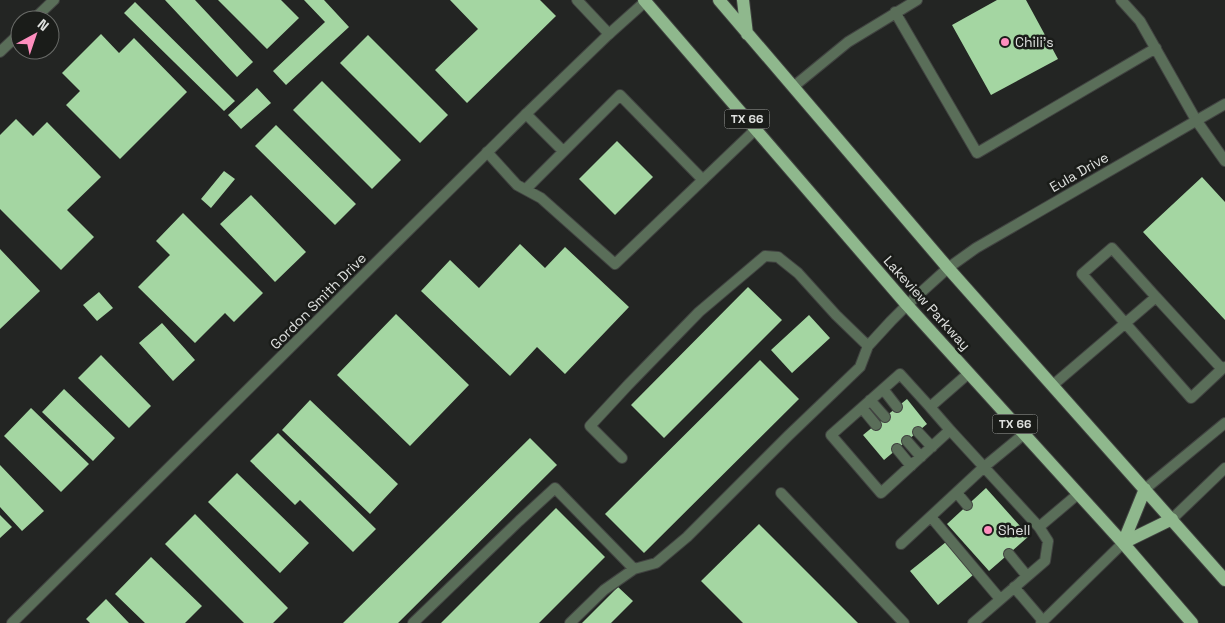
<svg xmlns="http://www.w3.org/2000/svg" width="1225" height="623" viewBox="0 0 1225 623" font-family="'Space Grotesk',sans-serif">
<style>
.building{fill:#a4d6a2}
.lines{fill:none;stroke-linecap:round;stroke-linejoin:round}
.service-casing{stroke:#414341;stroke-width:12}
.minor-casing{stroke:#414341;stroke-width:12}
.primary-casing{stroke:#414341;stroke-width:14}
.service{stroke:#5a6e59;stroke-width:10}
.minor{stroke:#5a6e59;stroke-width:10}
.primary{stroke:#8fb88d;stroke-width:12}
.poi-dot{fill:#fe8ebe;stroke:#1a1c19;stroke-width:2}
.labels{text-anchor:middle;stroke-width:5;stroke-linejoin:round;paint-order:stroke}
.shield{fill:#1a1c19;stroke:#a4a6a4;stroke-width:1}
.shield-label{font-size:12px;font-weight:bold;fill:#dfe1df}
.poi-label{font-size:14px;fill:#dfe1df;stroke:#1a1c19;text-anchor:start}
.street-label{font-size:14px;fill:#dfe1df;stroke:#1a1c19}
</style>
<rect width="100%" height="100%" fill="#232523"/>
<path class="building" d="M165,0H195L253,62L237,77Z
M218,0H281L299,18L267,49Z
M304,0H324L349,27L286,85L273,71L325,22Z
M450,0H540L556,16L467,103L435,70L478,29Z
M997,0H1026L1058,59L991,95L952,25Z
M135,2L235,101L224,111L124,13Z
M101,34L119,53L134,38L187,92L120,159L66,105L80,91L62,73Z
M368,35L448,115L420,143L340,63Z
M322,81L401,160L372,189L293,110Z
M257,88L271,103L241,129L228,115Z
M16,119L33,136L47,122L101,177L67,210L94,237L61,270L0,209V135Z
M276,125L356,204L335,225L255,146Z
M617,141L653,177L615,215L579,179Z
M224,171L235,179L211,208L201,199Z
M1202,177L1225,202V320L1143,232Z
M251,195L306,252L275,282L220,224Z
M183,213L263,293L234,322L225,313L195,343L138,287L170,255L156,241Z
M520,244L545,268L565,247L629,307L565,374L537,347L510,376L421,291L450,260L479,288Z
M0,249L40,291L0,329Z
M748,287L782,320L664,438L631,405Z
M99,292L113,308L97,321L83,305Z
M396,314L469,385L410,446L337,375Z
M809,315L830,338L792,373L771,350Z
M162,323L195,360L173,381L139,343Z
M101,355L151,406L129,428L78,378Z
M760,360L799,399L644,553L605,514Z
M64,389L115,438L93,461L42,412Z
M907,399L927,424L884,460L863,435Z
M310,400L398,484L370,514L282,430Z
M31,408L89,464L61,492L4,436Z
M278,433L376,529L353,552L300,500L295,505L250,461Z
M530,438L557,465L398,623H343Z
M0,465L44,511L22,531L0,507Z
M237,473L309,543L280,573L208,502Z
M986,488L1029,536L989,571L947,524Z
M556,508L605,557L539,623H441Z
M195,514L288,608L273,623H244L165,544Z
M0,515L12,527L0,538Z
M759,524L858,623H743L701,581Z
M946,542L973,575L938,605L910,571Z
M151,557L202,606L185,623H145L115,594Z
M618,587L633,601L611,623H582Z
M106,599L129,623H90L86,619Z"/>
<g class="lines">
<g class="service-casing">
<path id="service" d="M577,0L609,34
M1121,0L1140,21L1196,120L1225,161
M895,12L977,153L1156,48
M793,87L848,42L917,0
M526,114L563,151
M487,152L517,185L541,198L615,264L756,129
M526,189L620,95L703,180
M1156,297L1112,248L1082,274L1191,398L1222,369
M1053,385L1156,297L1222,369L1225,367
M883,389L897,407
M870,400L885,417
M930,407L900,374L831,435L881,493L950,430L930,407L969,373
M862,408L876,425
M950,430L1039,527L1078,494
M918,432L932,447
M907,441L921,457
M897,449L911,466
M622,458L590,426L628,385L699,312L765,256L778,257L798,273L836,315L868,346
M1145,489L1225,423
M781,493L904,623
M957,493L967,505
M931,517L1000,599
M1172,519L1225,468
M901,544L984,467L1024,434
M1009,554L1027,576
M1014,587L1043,621
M413,623L519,521L555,488L634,569
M570,623L604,590L634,569L656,563L687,537L788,436L860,367L868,346L891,321L907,305
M973,623L1045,561L1048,541L1039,527"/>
</g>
<g class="minor-casing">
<path id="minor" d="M33,20L54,0
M0,52L20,33
M907,305L948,268L976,248L1225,104
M12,623L526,114L609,34L647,0
M1041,623L1123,543"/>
</g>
<g class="primary-casing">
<path id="primary" d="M644,0L907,305L1123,543L1192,623
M719,0L948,268L1225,580
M743,0L747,34
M1123,543L1145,489
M1123,543L1172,519"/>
</g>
<use href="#service" class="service"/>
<use href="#minor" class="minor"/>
<use href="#primary" class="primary"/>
</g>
<g class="poi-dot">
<circle cx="1005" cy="42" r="5"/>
<circle cx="988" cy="530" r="5"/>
</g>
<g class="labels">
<g class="shield">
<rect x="724.5" y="109.5" width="45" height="19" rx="4"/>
<rect x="992.5" y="414.5" width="45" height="19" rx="4"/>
</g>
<g class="shield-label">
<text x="747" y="123">TX 66</text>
<text x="1015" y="428">TX 66</text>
</g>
<g class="poi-label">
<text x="1015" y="47">Chili's</text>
<text x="998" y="535">Shell</text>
</g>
<g class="street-label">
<text transform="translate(1079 172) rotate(-30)" y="5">Eula Drive</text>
<text transform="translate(318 301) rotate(-45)" y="5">Gordon Smith Drive</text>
<text transform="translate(927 303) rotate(48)" y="5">Lakeview Parkway</text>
</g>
</g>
<g transform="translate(35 35) rotate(40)"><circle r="24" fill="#1a1c19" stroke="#696b68"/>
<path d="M0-4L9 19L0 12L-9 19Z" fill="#fe8ebe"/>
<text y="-8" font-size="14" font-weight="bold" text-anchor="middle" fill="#dfe1df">N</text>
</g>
</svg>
